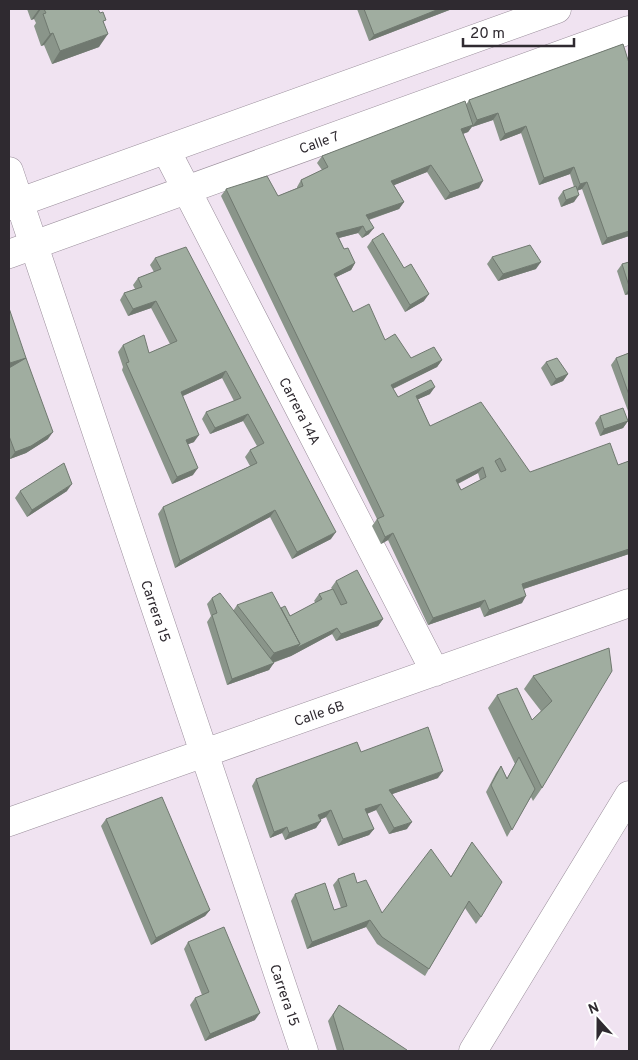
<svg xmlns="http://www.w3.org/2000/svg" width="638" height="1060" viewBox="0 0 638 1060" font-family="Overpass,sans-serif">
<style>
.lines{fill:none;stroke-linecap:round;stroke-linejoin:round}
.street-casing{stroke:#9a8e9b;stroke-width:29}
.secondary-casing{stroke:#9a8e9b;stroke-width:29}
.highway-casing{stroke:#9a8e9b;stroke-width:29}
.street{stroke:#fff;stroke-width:28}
.secondary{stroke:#fff;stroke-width:28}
.highway{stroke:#fff;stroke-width:28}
.wall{fill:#8a958a;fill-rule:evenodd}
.shaded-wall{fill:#707970}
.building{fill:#a0ada0;stroke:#707970;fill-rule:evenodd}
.labels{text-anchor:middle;stroke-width:5;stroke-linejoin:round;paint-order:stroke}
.street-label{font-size:14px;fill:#2f2a30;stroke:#fff}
</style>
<rect width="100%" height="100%" fill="#f0e3f1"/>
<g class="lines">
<g class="street-casing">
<path id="street" d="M166,150L435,672
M9,171L304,1051
M9,822L629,603"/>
</g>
<g class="secondary-casing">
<path id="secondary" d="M9,206L557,9
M9,254L629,30"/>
</g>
<g class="highway-casing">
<path id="highway" d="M473,1051L629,795"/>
</g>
<use href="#street" class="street"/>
<use href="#secondary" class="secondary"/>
<use href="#highway" class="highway"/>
</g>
<path class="wall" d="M27,9H98L104,23L99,47L52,64L44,45L41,46L34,26L36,23L34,19L31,20Z
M357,9H452L369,41Z
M623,44L629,236L602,245L582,189L577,191L574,202L561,207L558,198L563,191L574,187L570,174L539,185L521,133L500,141L493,120L472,127L468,132L463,134L479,188L445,200L427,172L394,185L404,202L399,209L369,220V234L362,238L358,233L339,238L344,249L355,263L351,270L336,277L353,312L385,340L411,358L442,360L437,367L393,389L398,397L430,394L418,399L430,426L530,472L618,465L629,461V554L524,589L522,603L484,617L480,607L428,625L388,540L381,544L372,526L377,519L221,196L226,189L278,196L297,188V187L301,180L322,170L317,163L322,156L466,105L469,100ZM478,473L480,480L461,490L458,484Z
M372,240L424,301L405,312L367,247Z
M492,257L536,269L498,281L487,264Z
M155,258L331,539L292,559L270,517L175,568L158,514L163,507L250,466L245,457L250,450L257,446L243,421L210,434L202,419L206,412L234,401L222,378L183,396L194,442L188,444L193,475L172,484L122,370L123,367L118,352L123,345L149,353L170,344L151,308L128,316L120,300L124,293L135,289L133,285L138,278L154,272L150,265Z
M629,262V294L625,295L617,271L622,264Z
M9,308L48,439L26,453L10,459L9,455Z
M629,353V411H628L611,365L616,358Z
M546,362L568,374L563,381L551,386L541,368Z
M600,416L628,421L623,428L600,436L595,423Z
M20,491H67L27,517L15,498Z
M336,581L383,619L378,626L336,641L332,634L291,656L273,663L269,670L227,685L207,622L211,616L207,604L212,598L233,611L237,605L281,608L290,616L316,603L314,601L319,594L332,589L331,588Z
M609,648L542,788L533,801L531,797L507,837L486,792L496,773L501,766L507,778L515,764L488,708L497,695L532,720L541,711L524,689L533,676Z
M361,752L438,778L392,794L407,829L389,834L376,810L367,814L374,829L369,835L338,846L326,817L320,820L316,828L285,840L282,833L270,838L252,786L256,779Z
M106,819L210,910L205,916L151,945L101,826Z
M472,842L481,917L476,924L465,908L429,969L425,976L377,944L366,927L307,949L291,901L295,894L334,910L341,908L333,885L338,879L357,883L382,913L451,876Z
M188,942L255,1020L205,1041L190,1005L195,998L202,995L184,949Z
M339,1005L406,1051H337L328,1021Z"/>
<path class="shaded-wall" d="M39,9H41L34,19L31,20Z
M439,9H452L369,41L374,35Z
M53,33L44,45L41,46L50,34Z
M108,34L99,47L52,64L60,51Z
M498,113L493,120L472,127L477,120Z
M473,125L468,132L456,136L461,129Z
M526,126L521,133L500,141L505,134Z
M431,165L427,172L387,188L391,181Z
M574,167L570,174L539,185L544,178Z
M483,181L479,188L445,200L450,193Z
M587,182L582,189L576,191L580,184Z
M579,195L574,202L561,207L566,200Z
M404,202L399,209L361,222L366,215Z
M363,226L358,233L331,240L336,233Z
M374,228L369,234L362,238L366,232Z
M629,231V236L602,245L607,238Z
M541,262L536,269L498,281L503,274Z
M355,263L351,270L330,280L334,274Z
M629,289V294L625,295Z
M429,294L424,301L405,312L410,305Z
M156,301L151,308L128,316L133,309Z
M26,358L9,369V365L10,363Z
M442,360L437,367L386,392L391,385Z
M226,371L222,378L176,399L181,392Z
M568,374L563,381L551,386L556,379Z
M435,387L430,394L412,402L416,396Z
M248,414L243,421L210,434L215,428Z
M628,421L623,428L600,436L604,429Z
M53,432L48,439L26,453L10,459L15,452Z
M199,435L194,442L181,447L186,440Z
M483,467L478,473L451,487L456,480Z
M198,468L193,475L172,484L177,477Z
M72,484L67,491L27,517L32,510Z
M275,510L270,517L175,568L180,561Z
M336,532L331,539L292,559L297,552Z
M393,533L388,540L381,544L385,537Z
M629,549V554L517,591L522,584Z
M526,596L522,603L484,617L489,610Z
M485,600L480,607L428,625L433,618Z
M383,619L378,626L336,641L341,634Z
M337,628L332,634L291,656L265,665L274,653Z
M274,663L269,670L227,685L232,679Z
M443,771L438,778L384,797L389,790Z
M381,804L376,810L361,816L365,809Z
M331,810L326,817L314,822L318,815Z
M321,821L316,828L285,840L289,833Z
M412,822L407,829L389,834L394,828Z
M287,827L282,833L270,838L274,832Z
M374,829L369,835L338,846L343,839Z
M210,910L205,916L151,945L156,938Z
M370,920L366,927L307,949L312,942Z
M260,1013L255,1020L205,1041L210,1034Z"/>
<path class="building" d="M44,9H98L100,13L103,12L106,20L103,21L108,34L60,51L53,33L50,34L43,14L46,13Z
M364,9H439L374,35Z
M623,44L629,63V231L607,238L587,182L580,184L574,167L544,178L526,126L505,134L498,113L477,120L469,100Z
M465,101L473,125L461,129L483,181L450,193L431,165L391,181L404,202L366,215L374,228L366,232L363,226L336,233L344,249L348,248L355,263L334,274L353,312L369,304L385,340L395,334L411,358L434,347L442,360L391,385L398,397L431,380L435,387L416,396L430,426L481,402L530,472L610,443L618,465L629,461V549L522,584L526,596L489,610L485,600L433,618L393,533L385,537L377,519L384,516L226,189L267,176L278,196L303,186L301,180L328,167L322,156ZM500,458L506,470L501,472L495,461ZM483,467L486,477L461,490L456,480Z
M576,186L579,195L566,200L563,191Z
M383,233L404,268L411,264L429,294L410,305L372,240Z
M530,245L541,262L503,274L492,257Z
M186,247L336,532L297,552L275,510L180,561L163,507L257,463L250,450L264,443L248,414L215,428L206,412L241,398L226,371L181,392L199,435L186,440L198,468L177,477L126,363L129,362L123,345L144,335L149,353L177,341L156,301L133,309L124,293L142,287L138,278L161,269L155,258Z
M629,262V286L622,264Z
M9,308L26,358L10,363L9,358Z
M629,353V395L616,358Z
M26,358L53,432L31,446L15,452L9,436V368Z
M557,358L568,374L556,379L546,362Z
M623,408L628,421L604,429L600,416Z
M64,463L72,484L32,510L20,491Z
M357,570L383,619L341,634L337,628L296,648L300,644L281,608L285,606L290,616L322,599L319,594L333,589L341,605L347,603L336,581Z
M272,592L300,644L274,653L237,605Z
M220,593L274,663L232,679L212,615L217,613L212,598Z
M609,648L612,671L542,788L497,695L517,688L532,720L552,701L533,676Z
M428,727L443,771L389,790L412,822L394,828L381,804L365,809L374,829L343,839L331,810L318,815L321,821L289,833L287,827L274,832L256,779L357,742L361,752Z
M519,757L535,789L512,830L491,785L501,766L507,779Z
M162,797L210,910L156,938L106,819Z
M472,842L502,882L481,917L469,901L429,969L382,937L370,920L312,942L295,894L325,883L334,910L347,906L338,879L354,873L357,883L366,880L382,913L431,849L451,877Z
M224,927L260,1013L210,1034L195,998L209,992L188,942Z
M339,1005L407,1050L406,1051H344L333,1015Z"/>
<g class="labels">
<g class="street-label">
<text transform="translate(319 142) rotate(-20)" y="5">Calle 7</text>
<text transform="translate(300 411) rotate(63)" y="5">Carrera 14A</text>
<text transform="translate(156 611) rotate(71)" y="5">Carrera 15</text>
<text transform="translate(319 713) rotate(-19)" y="5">Calle 6B</text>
<text transform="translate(285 995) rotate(71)" y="5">Carrera 15</text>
</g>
</g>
<rect width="638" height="1060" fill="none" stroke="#2f2a30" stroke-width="20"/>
<g transform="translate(598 1020) rotate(339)" stroke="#ffffff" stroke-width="4" paint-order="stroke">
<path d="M0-4L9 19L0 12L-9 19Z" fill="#2f2a30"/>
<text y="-8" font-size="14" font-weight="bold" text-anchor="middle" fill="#2f2a30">N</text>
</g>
<path d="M463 38v8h111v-8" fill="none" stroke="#2f2a30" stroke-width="2.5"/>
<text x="470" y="38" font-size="15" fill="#2f2a30" stroke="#ffffff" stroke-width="4" paint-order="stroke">20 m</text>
</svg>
